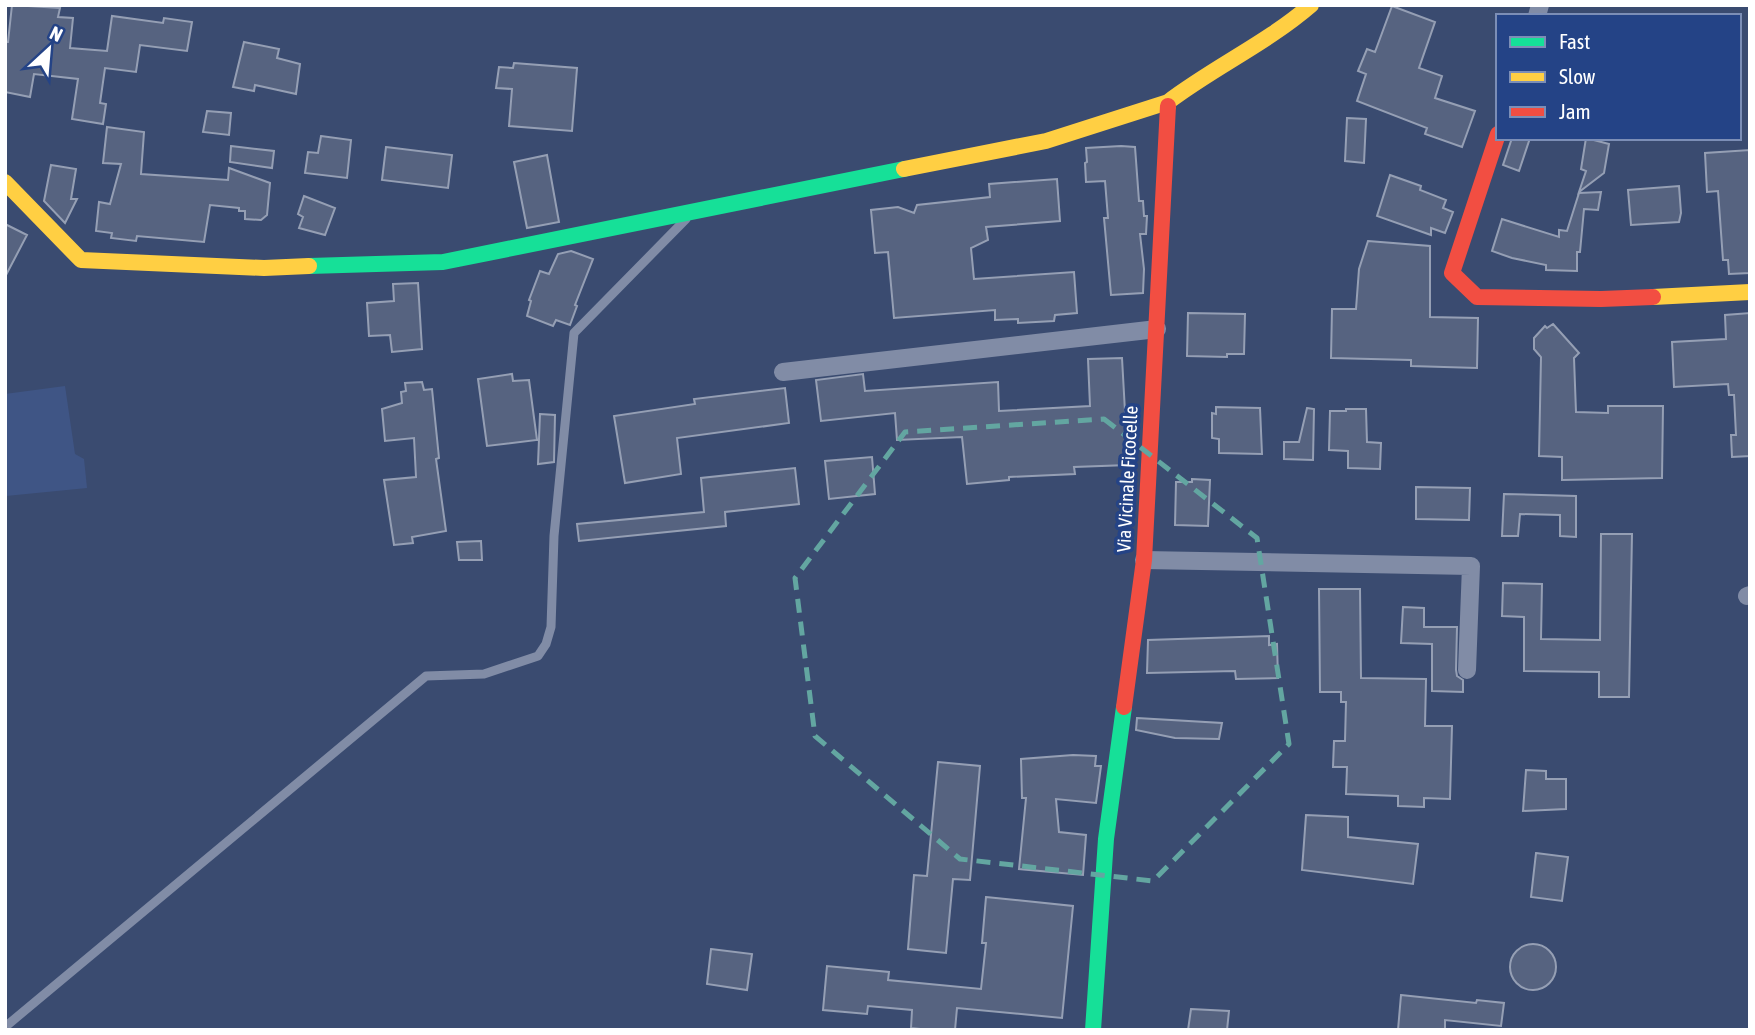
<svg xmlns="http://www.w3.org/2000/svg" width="1755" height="1035" viewBox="0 0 1755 1035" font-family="'Asap Condensed',sans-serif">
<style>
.water{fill:#3f5585}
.building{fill:#566380;stroke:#959fb4;stroke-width:2}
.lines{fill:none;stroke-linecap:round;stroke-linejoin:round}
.lane{stroke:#818ca6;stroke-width:9}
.street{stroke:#818ca6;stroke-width:18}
.fast{stroke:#16e098;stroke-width:16}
.slow{stroke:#ffcf43;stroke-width:16}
.jam{stroke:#f24e42;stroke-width:16}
.marked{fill:none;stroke:#63a6a1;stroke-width:5;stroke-dasharray:14 9;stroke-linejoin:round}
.labels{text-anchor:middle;stroke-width:7;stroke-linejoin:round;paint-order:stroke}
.street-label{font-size:19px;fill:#fff;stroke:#244386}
</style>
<rect width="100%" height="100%" fill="#3a4b70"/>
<path class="water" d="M65,386L75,454L84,459L87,488L6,496L5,394Z"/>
<path class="building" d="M12,5L60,8L58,17L73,18L70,48L107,51L112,16L163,23L164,18L192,22L187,51L140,45L136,72L105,68L100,103L106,104L103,124L72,119L78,79L34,74L30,97L5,92V42H8Z
M1392,6L1435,22L1419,68L1442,76L1435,98L1475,111L1462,147L1425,134L1427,128L1357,101L1366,74L1358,71L1367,49L1375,52Z
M244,42L279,49L277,58L300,64L296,94L255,85L254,91L233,87Z
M514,63L577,68L572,131L509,126L512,89L496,88L499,67L513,68Z
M207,111L231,113L229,135L203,132Z
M1347,118L1366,119L1364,163L1345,161Z
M107,127L144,132L141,174L228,180L229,168L270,183L267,215L261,220L245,219V211H239V208L210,205L204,242L137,236L136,241L111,238L112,233L96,231L99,202L110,204L121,164L103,163Z
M321,136L351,140L347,178L305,173L308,152L318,153Z
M1512,138H1530L1519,171L1503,165Z
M1586,138L1609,144L1604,173L1579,192L1586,171L1581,169Z
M231,146L274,151L272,168L230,162Z
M1121,146L1135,147L1139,201H1143L1144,216H1147L1146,234H1140L1144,269L1143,293L1111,295L1104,218H1108L1105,181L1086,182L1085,163L1087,162L1086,148Z
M386,147L452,155L448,188L382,180Z
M1750,150V273L1729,274L1728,260H1723L1718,191L1707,192L1705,153Z
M547,155L559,222L527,228L514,162Z
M51,165L76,169L71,199H77L65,223L44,201Z
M1390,175L1421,186L1420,190L1446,200L1443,208L1453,212L1445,233L1431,228V235L1377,216Z
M1057,179L1060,221L986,227L988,240L971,248L974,279L1074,272L1077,313L1055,315L1054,321L1018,323V319L995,320V310L894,318L888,252L875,253L871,210L898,207L914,213L917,205L990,197L989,184Z
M1679,186L1681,213L1679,222L1631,225L1628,190Z
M1601,192L1598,210L1584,209L1580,252H1577V271L1546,270V265L1512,258L1492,251L1502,219L1559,237V230L1567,231L1579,193Z
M304,196L335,208L325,235L299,228L303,217L298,214Z
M5,224L27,235L5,277Z
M1368,241L1430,246V317L1478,318L1477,368L1411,366V360L1331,358L1332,309H1356L1359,269Z
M571,251L593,259L575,305L577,306L570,325L556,320L553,326L527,316L531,301L529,300L540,271L549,274L558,254Z
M418,283L422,349L392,352L390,335L369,336L367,303L394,301L393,284Z
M1188,313L1245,314L1244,354H1227V357L1187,356Z
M1750,313V456L1732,457L1731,435H1736L1734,395H1729L1728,384L1674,387L1672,342L1726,339L1725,315Z
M1553,324L1579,353L1574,358L1576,412L1608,413V406H1663L1662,478L1562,480V457L1539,456L1541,357L1534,349V338L1545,326L1547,328Z
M1122,358L1128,465L1074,467L1075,474L1009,477V480L967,484L962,437L897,440L895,413L821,421L816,380L863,374L865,391L998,382L999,411L1090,406L1088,359Z
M512,374L513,381L529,380L537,440L487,446L478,379Z
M422,382L424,390L432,389L439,458L436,459L446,531L412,537L413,543L394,545L384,480L416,477L414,438L385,441L382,409L402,403L401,392L406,391L405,383Z
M785,388L789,423L677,438L681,474L625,483L614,416L695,404L694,399Z
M1216,407L1260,408L1262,454L1219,453V439L1212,438V413L1216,414Z
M1307,408L1314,409L1313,460L1284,459V442H1299Z
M1346,409H1366L1367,442L1381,443L1380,469L1348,468V451L1329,450L1330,411H1346Z
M540,414L555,415L554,462L538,464Z
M872,457L875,494L829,499L825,461Z
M795,468L799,504L725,512L726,526L579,541L577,524L704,512L701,478Z
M1192,479L1210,480L1208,526L1175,525L1176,482H1192Z
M1416,487L1470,488L1469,520L1416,519Z
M1504,494L1576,496V537L1560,536V515L1520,514L1518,536H1502Z
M1601,534H1632L1629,697H1599V672L1524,671V617L1502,616L1503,583L1542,584L1541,639L1600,640Z
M481,541L482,560H459L457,542Z
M1319,589H1360L1361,678L1426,679L1425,726H1452L1450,799L1424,798V807L1398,806V796L1346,794L1347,767H1333L1334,741H1345L1346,702H1341V692H1320Z
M1403,607L1424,608V627H1457L1456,670L1457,676L1463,680V692L1432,691V644L1401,643Z
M1269,636V645L1277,644L1278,678L1236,679L1235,671L1147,673L1148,640Z
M1137,718L1222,723L1219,739L1175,738L1136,730Z
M1073,755L1096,756L1095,766H1101L1096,803L1056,799L1059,832L1086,835L1083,875L1019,869L1026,798H1022L1021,759Z
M938,762L980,766L970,880L953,879L946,953L908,949L914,875L927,876Z
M1526,770L1546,771V779H1566V809L1523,811Z
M1306,815L1348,817V837L1418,844L1413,884L1302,870Z
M1536,853L1568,857L1562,901L1531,897Z
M986,897L1073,906L1062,1018L957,1008L955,1030H930L911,1028L912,1010L868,1006L867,1014L823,1010L827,966L889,972L888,980L981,989L986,943H982Z
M1510 967a23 23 0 1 1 46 0a23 23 0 1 1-46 0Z
M711,949L752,954L747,990L707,984Z
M1401,995L1476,1003L1477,1000L1504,1003L1501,1026L1445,1020V1030H1398Z
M1191,1009L1229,1011L1227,1030H1188Z"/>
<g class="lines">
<path class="lane" d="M5,1027L426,676L484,674L538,656L546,644L551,627L554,536L574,333L686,219"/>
<path class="street" d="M1537,16L1540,5
M783,372L1157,329
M1144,560L1471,566L1467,670
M1747,596L1750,595"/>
<path class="fast" d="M309,266L443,262L904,169
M1093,1030L1106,839L1124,707"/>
<path class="slow" d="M1168,106V102C1214,67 1267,43 1311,5
M904,169L1046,141L1168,102
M5,182L81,260L264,268L309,266
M1653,297L1750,292"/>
<path class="jam" d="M1498,134L1452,273L1477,297L1601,299L1653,297
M1124,707L1144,560L1168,106"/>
</g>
<path class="marked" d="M1104,419L1257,538L1289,744L1153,881L960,859L815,736L795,578L905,432Z"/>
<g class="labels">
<g class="street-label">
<text transform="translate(1127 479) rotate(-87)" y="7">Via Vicinale Ficocelle</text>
</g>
</g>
<rect width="1755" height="1035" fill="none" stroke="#ffffff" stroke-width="14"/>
<rect x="1496" y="14" width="245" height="126" fill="#244386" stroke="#7c8eb6" stroke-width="2"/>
<rect x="1510" y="37" width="35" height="10" fill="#16e098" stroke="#7c8eb6" stroke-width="2"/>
<text x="1559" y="49" font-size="21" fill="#ffffff">Fast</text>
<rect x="1510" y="72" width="35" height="10" fill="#ffcf43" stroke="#7c8eb6" stroke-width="2"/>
<text x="1559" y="84" font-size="21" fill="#ffffff">Slow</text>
<rect x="1510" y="107" width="35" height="10" fill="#f24e42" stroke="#7c8eb6" stroke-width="2"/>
<text x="1559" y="119" font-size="21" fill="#ffffff">Jam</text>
<g transform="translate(49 49) rotate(26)" stroke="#244386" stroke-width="5" paint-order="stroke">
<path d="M0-5L12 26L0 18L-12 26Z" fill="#ffffff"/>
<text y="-10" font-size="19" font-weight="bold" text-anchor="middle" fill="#ffffff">N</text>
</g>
</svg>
